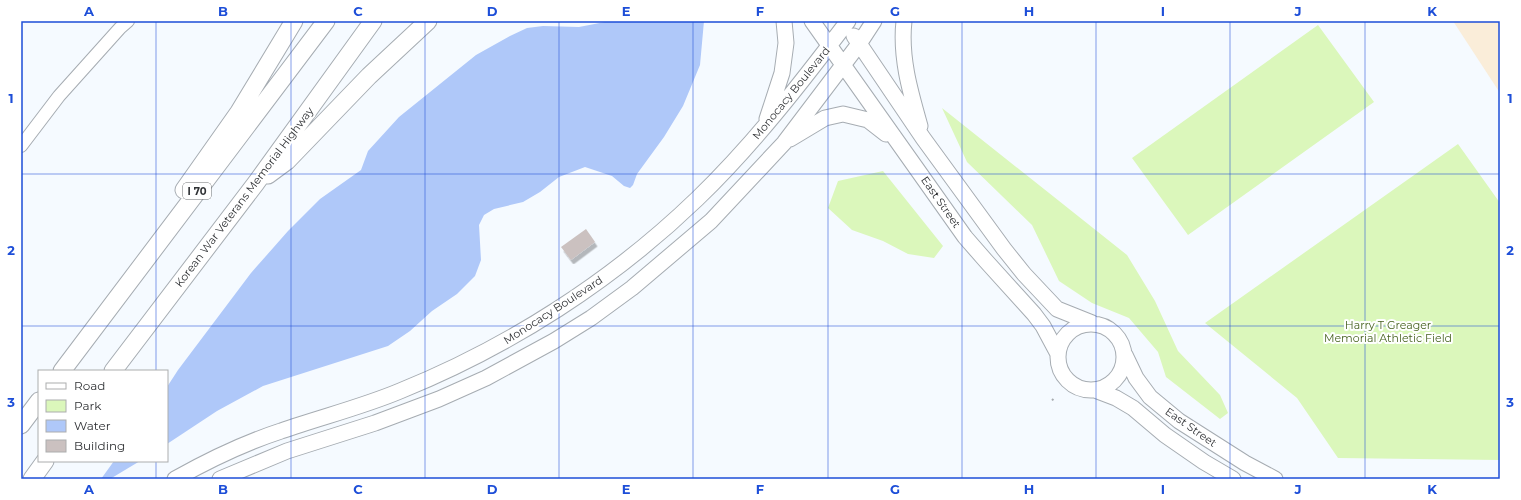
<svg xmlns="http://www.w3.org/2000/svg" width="1521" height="500" viewBox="0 0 1521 500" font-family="Montserrat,sans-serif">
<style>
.education{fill:#faedd9}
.green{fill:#dbf7bb}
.water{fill:#afc8f9}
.building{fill:#cbc1c0;filter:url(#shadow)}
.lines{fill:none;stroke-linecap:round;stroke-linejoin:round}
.minor-casing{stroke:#a6acb2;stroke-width:14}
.major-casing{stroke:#a6acb2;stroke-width:17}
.highway-casing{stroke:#a6acb2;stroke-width:19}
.path{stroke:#a7abaf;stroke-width:2;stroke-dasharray:2 3;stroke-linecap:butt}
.minor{stroke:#fff;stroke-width:12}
.major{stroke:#fff;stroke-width:15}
.highway{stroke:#fff;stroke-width:17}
.grid{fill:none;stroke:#1d4ed8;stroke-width:1;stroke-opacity:0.55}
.labels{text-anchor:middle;stroke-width:4;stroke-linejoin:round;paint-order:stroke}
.shield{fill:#fff;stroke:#6d6f71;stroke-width:1}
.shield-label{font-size:10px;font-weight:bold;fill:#2f3134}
.street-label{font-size:11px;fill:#2f3134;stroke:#fff}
.park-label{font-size:11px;fill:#476220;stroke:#fff}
.neatline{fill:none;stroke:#1d4ed8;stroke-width:1.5}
.grid-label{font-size:13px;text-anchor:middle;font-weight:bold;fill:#1d4ed8}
</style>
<defs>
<filter id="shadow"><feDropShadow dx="2.5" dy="4.5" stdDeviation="0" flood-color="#0004"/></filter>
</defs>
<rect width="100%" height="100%" fill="#f5faff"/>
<path class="education" d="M1453,21H1500V93Z"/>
<path class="green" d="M1318,25L1374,102L1188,235L1132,158Z
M942,108L1127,255L1155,301L1178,351L1220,395L1228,413L1220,419L1166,377L1158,352L1129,318L1092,303L1059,281L1032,225L967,162Z
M1458,144L1500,203V460L1338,458L1297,398L1205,323Z
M883,171L943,246L934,258L908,254L883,241L852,230L828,208L838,181Z"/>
<path class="water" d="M610,21H704L700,65L683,106L664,137L637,174L633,185L630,188L624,186L612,176L585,167L559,177L540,192L523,202L494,209L484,215L479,225L481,260L475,276L457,294L432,311L410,331L388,346L263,386L217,411L167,444V387L178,370L251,273L288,231L320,199L361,170L368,151L399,117L476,55L510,36L527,28L543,26L579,27Z
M114,461H140L110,479H101Z"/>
<path class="building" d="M586,229L595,242L571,260L561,247Z"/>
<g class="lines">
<g class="minor-casing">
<path id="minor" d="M21,146L59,96L120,28L128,21"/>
</g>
<g class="major-casing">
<path id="major" d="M812,21L965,237L986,261L1034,314L1043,326L1058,354
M904,21C900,57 910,91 920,126
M854,36L923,138L1004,249L1024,274L1057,309L1092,323
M767,119L782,73L786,43L784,21
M790,139L825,118L843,114L868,120L886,134
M1058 357a33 33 0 1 1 66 0a33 33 0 1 1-66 0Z
M1125,355L1136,378L1150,397L1179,421L1245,463L1275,479
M1095,390L1116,398L1133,408L1165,435L1204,462L1233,479
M175,479C209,460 244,443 281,431C321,417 362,407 400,391C509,347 612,281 697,199C753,145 801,83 848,21
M220,479L287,451L375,423L439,399L486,378L554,341L591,318L632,288L711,221L784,143L859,44L874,21"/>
</g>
<g class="highway-casing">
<path id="highway" d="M268,175L287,161L369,76L428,21
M184,190L239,112L294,21
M62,371L326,21
M113,371L256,183L373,21
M21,425L39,401
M32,479L45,461"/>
</g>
<path class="path" d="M1052,399L1055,402"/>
<use href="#minor" class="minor"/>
<use href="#major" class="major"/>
<use href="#highway" class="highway"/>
</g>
<path class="grid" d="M156,21V371M291,21V479M425,21V479M559,21V479M693,21V479M828,21V479M962,21V479M1096,21V479M1230,21V479M1365,21V479M21,174H1500M21,326H1500M156,461V479"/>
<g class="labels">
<rect class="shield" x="183" y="183" width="28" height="16" rx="3"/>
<g class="shield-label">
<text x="197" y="195">I 70</text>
</g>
<g class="street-label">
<text transform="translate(791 93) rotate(-51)" y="4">Monocacy Boulevard</text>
<text transform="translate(244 197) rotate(-53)" y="4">Korean War Veterans Memorial Highway</text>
<text transform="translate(941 202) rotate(55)" y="4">East Street</text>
<text transform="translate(553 310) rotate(-33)" y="4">Monocacy Boulevard</text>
<text transform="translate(1191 427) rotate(35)" y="4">East Street</text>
</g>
<g class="park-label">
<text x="1388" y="329">Harry T Greager<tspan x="1388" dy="13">Memorial Athletic Field</tspan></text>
</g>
</g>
<rect width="1521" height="500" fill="none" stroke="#ffffff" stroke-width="44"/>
<rect x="38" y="370" width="130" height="92" fill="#ffffff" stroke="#acadae"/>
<rect x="46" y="383" width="20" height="6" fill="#ffffff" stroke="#acadae"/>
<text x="74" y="390" font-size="12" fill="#2f3134">Road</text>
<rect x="46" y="400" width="20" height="12" fill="#dbf7bb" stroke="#acadae"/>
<text x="74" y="410" font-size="12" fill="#2f3134">Park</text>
<rect x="46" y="420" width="20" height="12" fill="#afc8f9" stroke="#acadae"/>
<text x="74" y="430" font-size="12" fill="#2f3134">Water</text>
<rect x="46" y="440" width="20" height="12" fill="#cbc1c0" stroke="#acadae"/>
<text x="74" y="450" font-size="12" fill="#2f3134">Building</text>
<rect x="22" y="22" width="1477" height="456" class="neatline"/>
<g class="grid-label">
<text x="89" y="16">A</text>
<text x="223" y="16">B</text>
<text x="358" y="16">C</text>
<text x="492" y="16">D</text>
<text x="626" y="16">E</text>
<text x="760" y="16">F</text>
<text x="895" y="16">G</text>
<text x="1029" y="16">H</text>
<text x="1163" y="16">I</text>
<text x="1298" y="16">J</text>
<text x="1432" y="16">K</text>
<text x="11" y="103">1</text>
<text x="1510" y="103">1</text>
<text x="11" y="255">2</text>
<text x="1510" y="255">2</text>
<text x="11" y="407">3</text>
<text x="1510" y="407">3</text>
<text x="89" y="494">A</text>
<text x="223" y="494">B</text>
<text x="358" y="494">C</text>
<text x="492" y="494">D</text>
<text x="626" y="494">E</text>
<text x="760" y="494">F</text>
<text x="895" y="494">G</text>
<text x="1029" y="494">H</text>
<text x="1163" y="494">I</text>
<text x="1298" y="494">J</text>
<text x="1432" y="494">K</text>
</g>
</svg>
